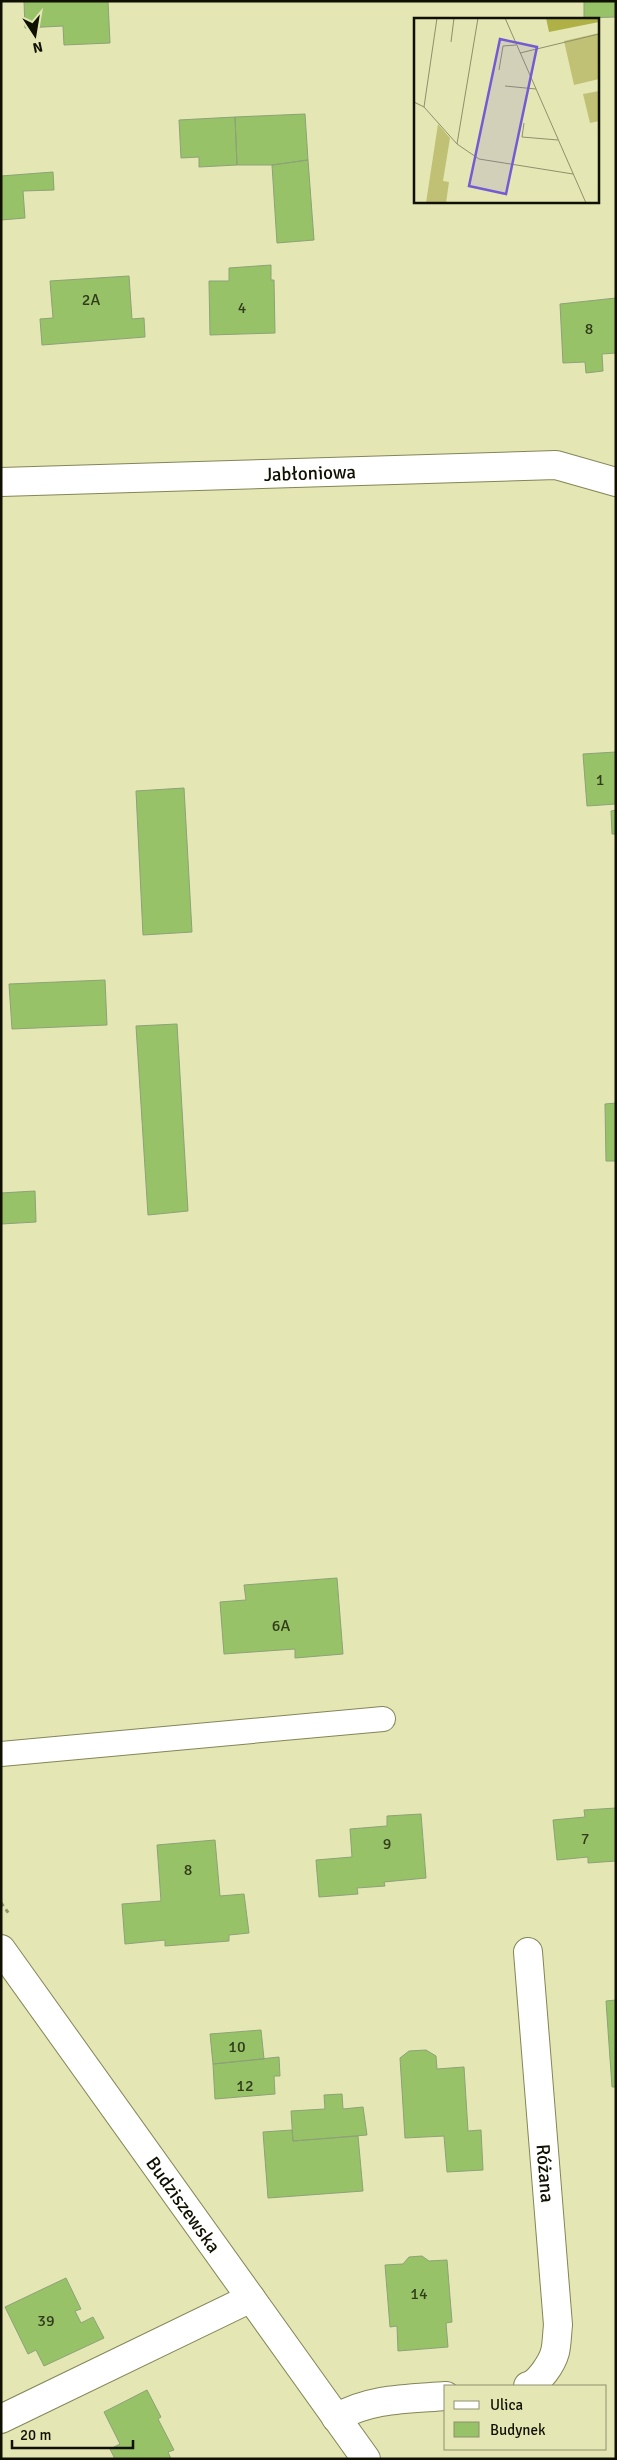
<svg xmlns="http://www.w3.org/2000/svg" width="617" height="2460" viewBox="0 0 617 2460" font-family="Signika,sans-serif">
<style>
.building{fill:#97c268;stroke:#8da277}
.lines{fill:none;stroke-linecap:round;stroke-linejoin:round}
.lane-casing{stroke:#848557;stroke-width:26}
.street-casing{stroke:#848557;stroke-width:30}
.secondary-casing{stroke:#848557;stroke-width:30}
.path{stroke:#949671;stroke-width:3;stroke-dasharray:4 4;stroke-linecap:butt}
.lane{stroke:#fff;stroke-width:24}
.street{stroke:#fff;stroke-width:28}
.secondary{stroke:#fff;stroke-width:28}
.labels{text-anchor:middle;stroke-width:4;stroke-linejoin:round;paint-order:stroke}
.number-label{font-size:16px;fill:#323c1b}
.street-label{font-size:19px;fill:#101001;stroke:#e4e6b4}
.inset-road{fill:none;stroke:#8f906c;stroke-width:1}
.view{fill:#755ad4;fill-opacity:0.15;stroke:#755ad4;stroke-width:2.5}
.inset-edge{fill:none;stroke:#101001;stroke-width:2.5}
</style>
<rect width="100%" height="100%" fill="#e4e6b4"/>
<path class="building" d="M24,1H108L110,43L64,45L63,26L25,28Z
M584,1H616V17L584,18Z
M305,114L308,160L272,165H237L235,117Z
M235,117L237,165L199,167V157L181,158L179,120Z
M308,160L314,240L277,243L272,165Z
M53,172L54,190L23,191L25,218L1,220V176Z
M271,265V280H274L275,333L210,335L209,281H229V268Z
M129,276L132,319L144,318L145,337L42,345L40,319L53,318L50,281Z
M616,298V353L602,354L603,371L586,373L585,362L563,363L560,304Z
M616,752V804L587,806L583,754Z
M184,788L192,932L143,935L136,791Z
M616,810V834H612L611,811Z
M105,980L107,1025L12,1029L9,984Z
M177,1024L188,1211L148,1215L136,1026Z
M616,1103V1161H606L605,1104Z
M35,1191L36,1222L1,1224V1193Z
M337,1578L343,1654L295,1658V1649L224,1654L220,1602L246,1600L244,1585Z
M616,1808V1861L588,1863V1857L557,1860L553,1820L585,1817L584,1810Z
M421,1814L426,1878L384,1882L385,1886L357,1888L358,1894L319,1897L316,1860L352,1857L350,1829L387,1826V1816Z
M215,1840L220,1896L244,1894L249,1933L229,1935V1941L165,1946V1940L125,1944L122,1904L161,1901L157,1845Z
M616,2000V2087H612L606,2001Z
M261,2030L264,2059L213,2064L210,2034Z
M426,2050L436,2056L437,2069L464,2067L468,2131L481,2130L483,2170L447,2172L444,2136L405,2138L400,2058L409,2051Z
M279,2057L280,2076H274L275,2094L215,2099L213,2064Z
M342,2094L343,2109L363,2107L367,2135L293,2141L291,2111L325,2109L324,2095Z
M292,2130L293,2141L358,2136L363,2191L268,2198L263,2132Z
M422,2256L429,2261L447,2260L452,2322L446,2323L448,2347L398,2351L397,2326L390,2327L385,2265L403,2264L409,2257Z
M66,2278L81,2309L75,2311L81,2323L93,2317L104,2338L44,2366L36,2350L28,2354L5,2307Z
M147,2390L161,2417L158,2419L174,2450L168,2452L171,2459H115L110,2449L120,2444L104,2412Z"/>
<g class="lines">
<g class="lane-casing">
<path id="lane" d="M1,1754L383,1719"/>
</g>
<g class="street-casing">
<g id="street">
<path id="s1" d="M1,482L556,465L616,482"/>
<path id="s2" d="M528,1952L558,2325C557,2333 557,2344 555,2352C552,2363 539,2383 528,2386"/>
<path d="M336,2418C370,2398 408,2399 446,2396"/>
<path d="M1,2419L251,2298"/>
</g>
</g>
<g class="secondary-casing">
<g id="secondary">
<path id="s3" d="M1,1949L366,2459"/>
</g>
</g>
<path class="path" d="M1,1903L10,1915"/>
<use href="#lane" class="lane"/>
<use href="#street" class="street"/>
<use href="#secondary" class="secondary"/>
</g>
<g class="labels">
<g class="number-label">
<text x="91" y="305">2A</text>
<text x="242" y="313">4</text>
<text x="589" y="334">8</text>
<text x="600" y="785">1</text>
<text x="281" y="1631">6A</text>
<text x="585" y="1844">7</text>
<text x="387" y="1849">9</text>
<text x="188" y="1875">8</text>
<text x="237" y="2052">10</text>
<text x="245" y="2091">12</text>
<text x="419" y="2299">14</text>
<text x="46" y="2326">39</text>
</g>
<g class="street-label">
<text dy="7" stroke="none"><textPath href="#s1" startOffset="309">Jabłoniowa</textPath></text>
<text dy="7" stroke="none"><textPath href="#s2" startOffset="222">Różana</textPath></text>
<text dy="7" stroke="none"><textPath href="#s3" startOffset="314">Budziszewska</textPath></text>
</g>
</g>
<g transform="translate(414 18)">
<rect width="185" height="185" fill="#e4e6b4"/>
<path d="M185,15V61L160,67L150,23ZM185,73V103L176,105L169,76ZM24,106L36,120L29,163L35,164L32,185H12Z" fill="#c0c174"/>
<path d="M132,0H185V4L135,14Z" fill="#afb046"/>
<path class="inset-road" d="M91,0L172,185M37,24L40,0M106,35L185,16M85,52L89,28L102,27M91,68L122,71M0,84L10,89L43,126L65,141L159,156M10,89L23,0M110,105L108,119L144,122M43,126L64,0"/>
<path class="view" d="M86,21L123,29L92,176L55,168Z"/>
<rect width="185" height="185" class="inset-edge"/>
</g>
<rect width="617" height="2460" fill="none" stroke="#101001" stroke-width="5"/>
<rect x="444" y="2385" width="162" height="65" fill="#e4e6b4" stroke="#8f906c"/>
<rect x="454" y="2401" width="25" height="8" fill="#ffffff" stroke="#8f906c"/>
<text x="490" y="2410" font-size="15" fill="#101001">Ulica</text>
<rect x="454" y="2422" width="25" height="15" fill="#97c268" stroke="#8f906c"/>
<text x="490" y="2435" font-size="15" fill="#101001">Budynek</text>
<g transform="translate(35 35) rotate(168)" stroke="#e4e6b4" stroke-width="4" paint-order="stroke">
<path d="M0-4L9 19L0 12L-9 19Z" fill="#101001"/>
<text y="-8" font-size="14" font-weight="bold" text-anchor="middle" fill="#101001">N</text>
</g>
<path d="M12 2440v8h121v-8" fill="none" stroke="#101001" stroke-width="2.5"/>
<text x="20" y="2440" font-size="15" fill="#101001" stroke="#e4e6b4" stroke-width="4" paint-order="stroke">20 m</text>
</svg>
